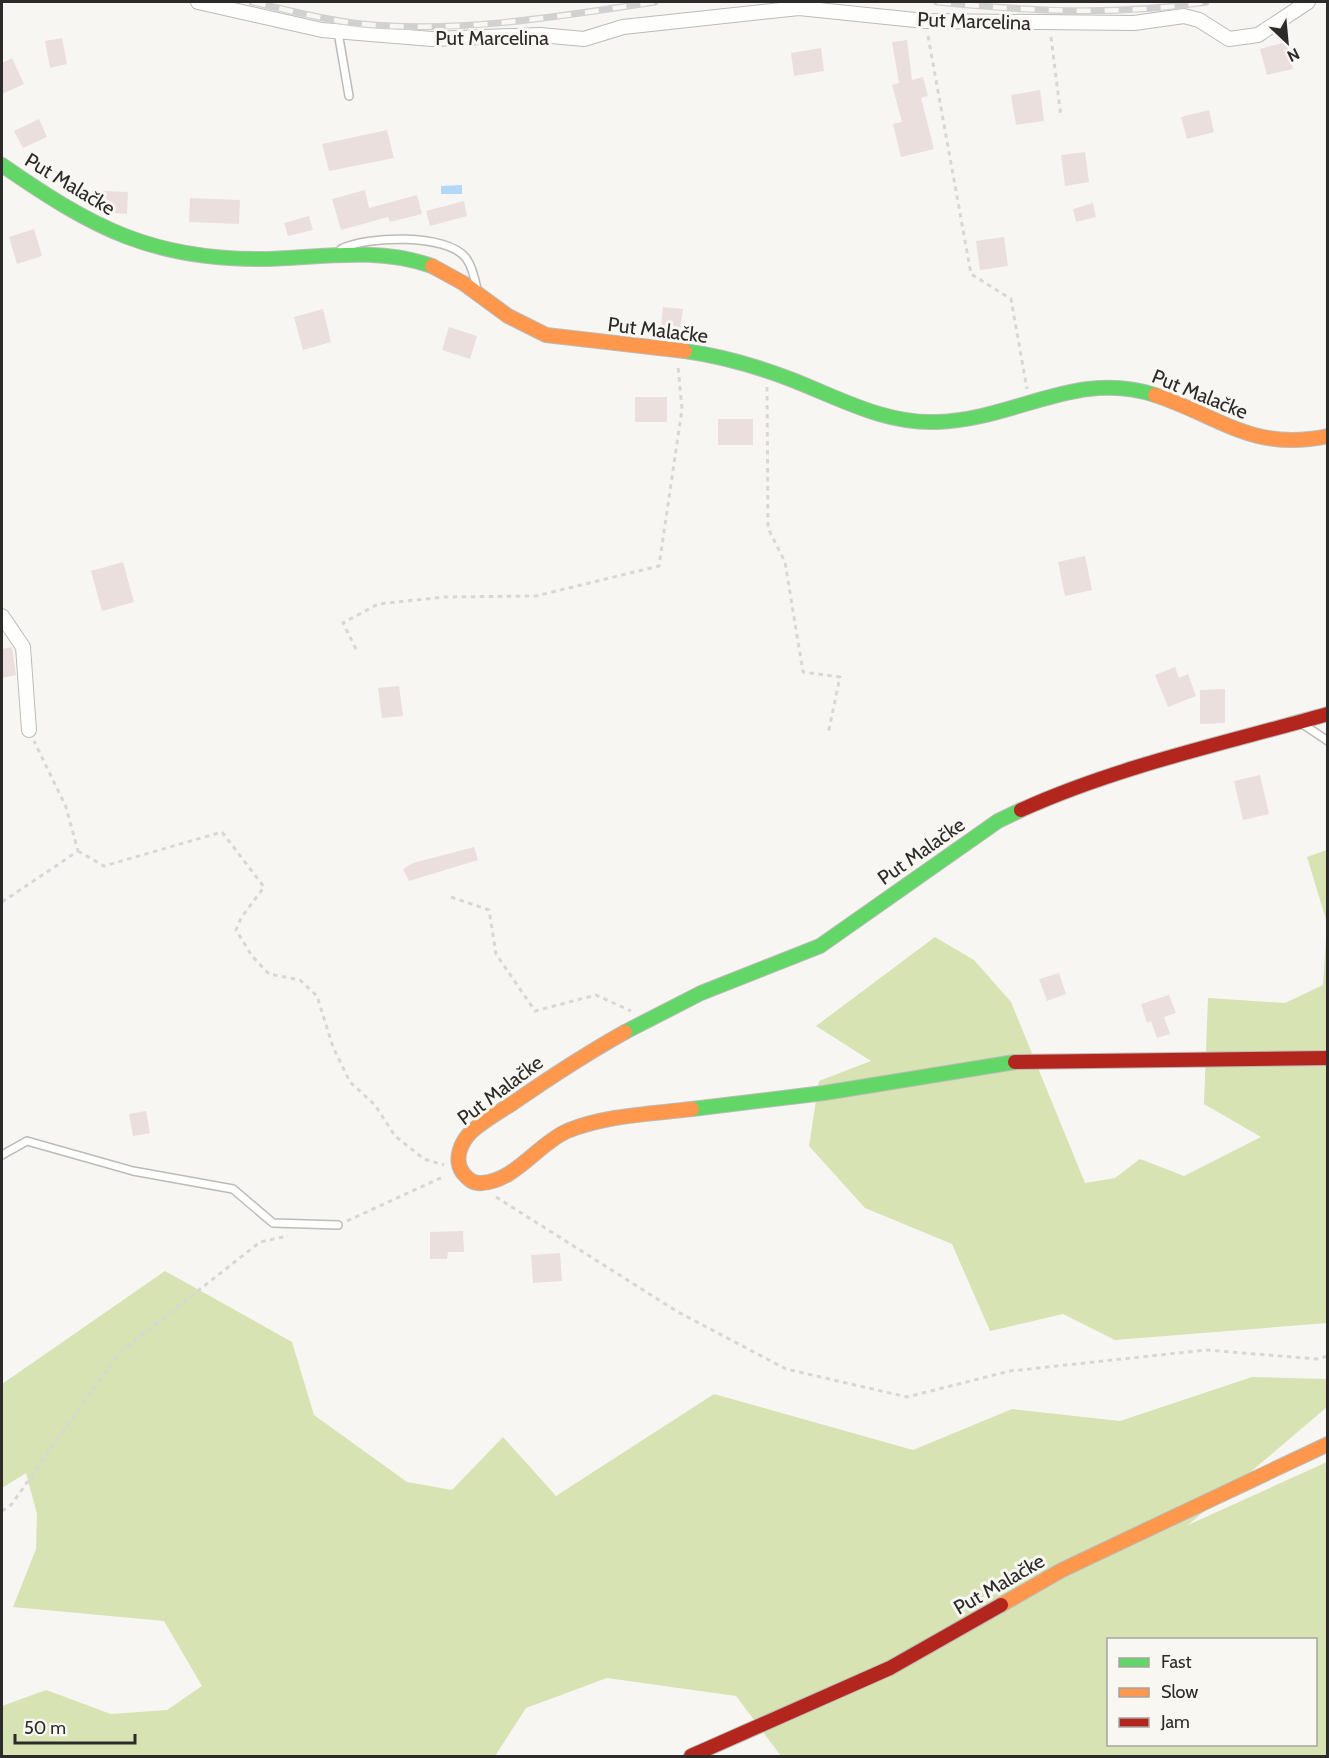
<svg xmlns="http://www.w3.org/2000/svg" width="1329" height="1758" viewBox="0 0 1329 1758" font-family="Cabin,sans-serif">
<style>
.forest{fill:#d7e3b3;fill-rule:evenodd}
.water{fill:#b3d8f9}
.building{fill:#ebdfdd}
.lines{fill:none;stroke-linecap:round;stroke-linejoin:round}
.lane-casing{stroke:#bbbbb8;stroke-width:10}
.street-casing{stroke:#bbbbb8;stroke-width:16}
.fast-casing{stroke:#bbbbb8;stroke-width:16}
.slow-casing{stroke:#bbbbb8;stroke-width:16}
.jam-casing{stroke:#bbbbb8;stroke-width:16}
.path{stroke:#d8d7d7;stroke-width:3;stroke-dasharray:4.5 4.5;stroke-linecap:butt}
.lane{stroke:#fefefd;stroke-width:7}
.street{stroke:#fefefd;stroke-width:14}
.fast{stroke:#63d668;stroke-width:14}
.slow{stroke:#ff974d;stroke-width:14}
.jam{stroke:#b3261e;stroke-width:14}
.rail-casing{stroke:#d1d1d0;stroke-width:7}
.rail{stroke:#f8f7f2;stroke-width:4.5;stroke-dasharray:14;stroke-linecap:butt}
.labels{text-anchor:middle;stroke-width:6;stroke-linejoin:round;paint-order:stroke}
.street-label{font-size:20px;fill:#2c2b2a;stroke:#f8f7f2}
</style>
<rect width="100%" height="100%" fill="#f7f6f3"/>
<path class="forest" d="M1327,850V1323L1115,1340L1063,1314L990,1331L952,1244L865,1208L809,1146L819,1081L871,1061L816,1026L935,937L974,960L1011,1002L1085,1183L1115,1178L1140,1159L1184,1176L1261,1137L1204,1104L1208,998L1285,1003L1323,985L1327,923L1307,857Z
M165,1271L292,1342L314,1415L407,1482L452,1490L503,1437L556,1496L714,1394L913,1450L1012,1409L1120,1421L1252,1377L1327,1379V1407L1188,1525L1327,1462V1756H781L736,1696L607,1678L526,1708L495,1756H2V1706L46,1690L111,1714L167,1710L202,1686L164,1621L13,1607L36,1549L37,1514L26,1473L2,1488V1384ZM1108,1640H1316V1744H1108Z"/>
<path class="water" d="M462,185V194H441V186Z"/>
<path class="building" d="M62,38L67,64L50,68L45,41Z
M907,40L912,80L923,77L928,96L921,98L934,149L901,157L893,124L902,122L892,85L899,83L892,42Z
M1286,42L1293,69L1267,75L1260,49Z
M821,48L824,71L794,76L791,53Z
M12,58L24,84L2,94V63Z
M1040,90L1044,121L1016,125L1011,95Z
M1209,110L1214,132L1187,139L1181,117Z
M39,119L47,137L23,148L14,131Z
M387,130L394,158L329,171L322,144Z
M1085,152L1089,182L1065,186L1061,155Z
M365,190L369,208L417,195L422,214L390,222L388,217L341,230L332,199Z
M103,191L128,192L127,214L102,212Z
M190,198L240,200L239,224L189,222Z
M464,201L467,216L430,226L426,211Z
M1093,203L1096,217L1076,222L1073,209Z
M309,216L313,230L288,236L284,223Z
M34,229L42,256L17,264L9,237Z
M1004,237L1008,266L980,270L976,241Z
M663,307L683,309L680,330L661,327Z
M323,309L331,342L303,350L294,317Z
M449,327L477,336L470,359L442,350Z
M635,397H667V422H635Z
M718,419H753V445H718Z
M1085,556L1092,590L1065,596L1058,562Z
M123,562L134,602L102,611L91,571Z
M12,647L16,675L2,678V649Z
M1175,667L1179,678L1188,674L1196,696L1168,707L1155,675Z
M399,686L403,716L382,718L378,688Z
M1225,689V723L1200,724V690Z
M1260,775L1269,814L1243,820L1234,781Z
M474,847L478,860L409,881L403,869L413,863Z
M1059,973L1066,994L1047,1001L1039,979Z
M1169,995L1176,1013L1164,1017L1170,1034L1157,1038L1151,1021L1147,1023L1141,1004Z
M146,1111L150,1133L133,1136L129,1114Z
M463,1231L464,1252H448L447,1259H430V1232Z
M560,1253L562,1281L533,1283L531,1255Z"/>
<g class="lines">
<g class="lane-casing">
<path id="lane" d="M338,32L349,96
M341,249C366,236 447,233 466,258C472,266 475,279 477,289
M1304,725L1328,741
M2,1155L27,1141L133,1171L233,1189L273,1223L338,1225"/>
</g>
<g class="street-casing">
<path id="street" d="M198,2L322,30L432,39L540,35L584,39L623,27L799,8L925,21L1134,23L1184,16L1199,20L1229,39L1258,35L1308,2
M2,616L23,647L29,730"/>
</g>
<g class="fast-casing">
<path id="fast" d="M2,165C93,228 153,261 268,259C323,257 379,247 432,266
M685,351C721,356 756,366 790,379C839,398 884,424 937,422C1014,420 1078,369 1155,395
M625,1032L701,993L820,946L998,821L1021,810
M692,1109L824,1093L1015,1062"/>
</g>
<g class="slow-casing">
<path id="slow" d="M432,266L463,283L508,316L546,335L685,351
M1155,395C1221,417 1253,452 1328,436
M625,1032C586,1054 549,1078 513,1103C499,1112 483,1121 471,1132C461,1142 453,1160 463,1173C468,1179 473,1184 482,1183C515,1181 538,1144 567,1131C606,1115 651,1114 692,1109
M1001,1605L1062,1570L1328,1444"/>
</g>
<g class="jam-casing">
<path id="jam" d="M1021,810C1118,766 1226,743 1328,714
M1015,1062L1328,1058
M691,1756L890,1668L1001,1605"/>
</g>
<path class="path" d="M928,36L971,274L1011,299L1027,389
M1051,37L1061,117
M767,387L768,528L785,562L803,672L840,677L828,734
M356,649L343,623L378,604L444,597L536,596L659,566L682,409L678,366
M78,851L104,866L222,832L264,887L241,918L236,930L252,956L269,974L300,980L317,996L333,1047L350,1082L375,1105L395,1136L424,1159L444,1165
M451,897L489,910L496,954L535,1011L596,995L631,1011
M2,902L78,851L66,807L34,741
M496,1197L678,1312L786,1369L907,1397L1010,1371L1206,1350L1317,1359L1328,1356
M347,1221L445,1176
M2,1511L11,1505L119,1353L260,1242L288,1236"/>
<use href="#lane" class="lane"/>
<use href="#street" class="street"/>
<use href="#fast" class="fast"/>
<use href="#slow" class="slow"/>
<use href="#jam" class="jam"/>
<g class="rail-casing">
<path id="rail" d="M252,2C292,11 333,22 373,25C469,32 561,16 655,2
M937,2C1028,11 1115,16 1206,2"/>
</g>
<use href="#rail" class="rail"/>
</g>
<g class="labels">
<g class="street-label">
<text transform="translate(974 21) rotate(2)" y="7">Put Marcelina</text>
<text x="492" y="45">Put Marcelina</text>
<text transform="translate(70 184) rotate(31)" y="7">Put Malačke</text>
<text transform="translate(658 330) rotate(7)" y="7">Put Malačke</text>
<text transform="translate(1200 394) rotate(22)" y="7">Put Malačke</text>
<text transform="translate(921 851) rotate(-35)" y="7">Put Malačke</text>
<text transform="translate(500 1090) rotate(-37)" y="7">Put Malačke</text>
<text transform="translate(999 1584) rotate(-30)" y="7">Put Malačke</text>
</g>
</g>
<rect width="1329" height="1758" fill="none" stroke="#2c2b2a" stroke-width="6"/>
<rect x="1107" y="1638" width="210" height="108" fill="#f8f7f2" stroke="#a6a5a2" stroke-width="1.5"/>
<rect x="1119" y="1658" width="30" height="9" fill="#63d668" stroke="#a6a5a2" stroke-width="1.5"/>
<text x="1161" y="1668" font-size="18" fill="#2c2b2a">Fast</text>
<rect x="1119" y="1688" width="30" height="9" fill="#ff974d" stroke="#a6a5a2" stroke-width="1.5"/>
<text x="1161" y="1698" font-size="18" fill="#2c2b2a">Slow</text>
<rect x="1119" y="1718" width="30" height="9" fill="#b3261e" stroke="#a6a5a2" stroke-width="1.5"/>
<text x="1161" y="1728" font-size="18" fill="#2c2b2a">Jam</text>
<g transform="translate(1287 42) rotate(154)" stroke="#f8f7f2" stroke-width="4.5" paint-order="stroke">
<path d="M0-4.5L10 22L0 15L-10 22Z" fill="#2c2b2a"/>
<text y="-9" font-size="16" font-weight="bold" text-anchor="middle" fill="#2c2b2a">N</text>
</g>
<path d="M15 1734v9h120v-9" fill="none" stroke="#2c2b2a" stroke-width="3"/>
<text x="24" y="1734" font-size="18" fill="#2c2b2a" stroke="#f8f7f2" stroke-width="4.5" paint-order="stroke">50 m</text>
</svg>
